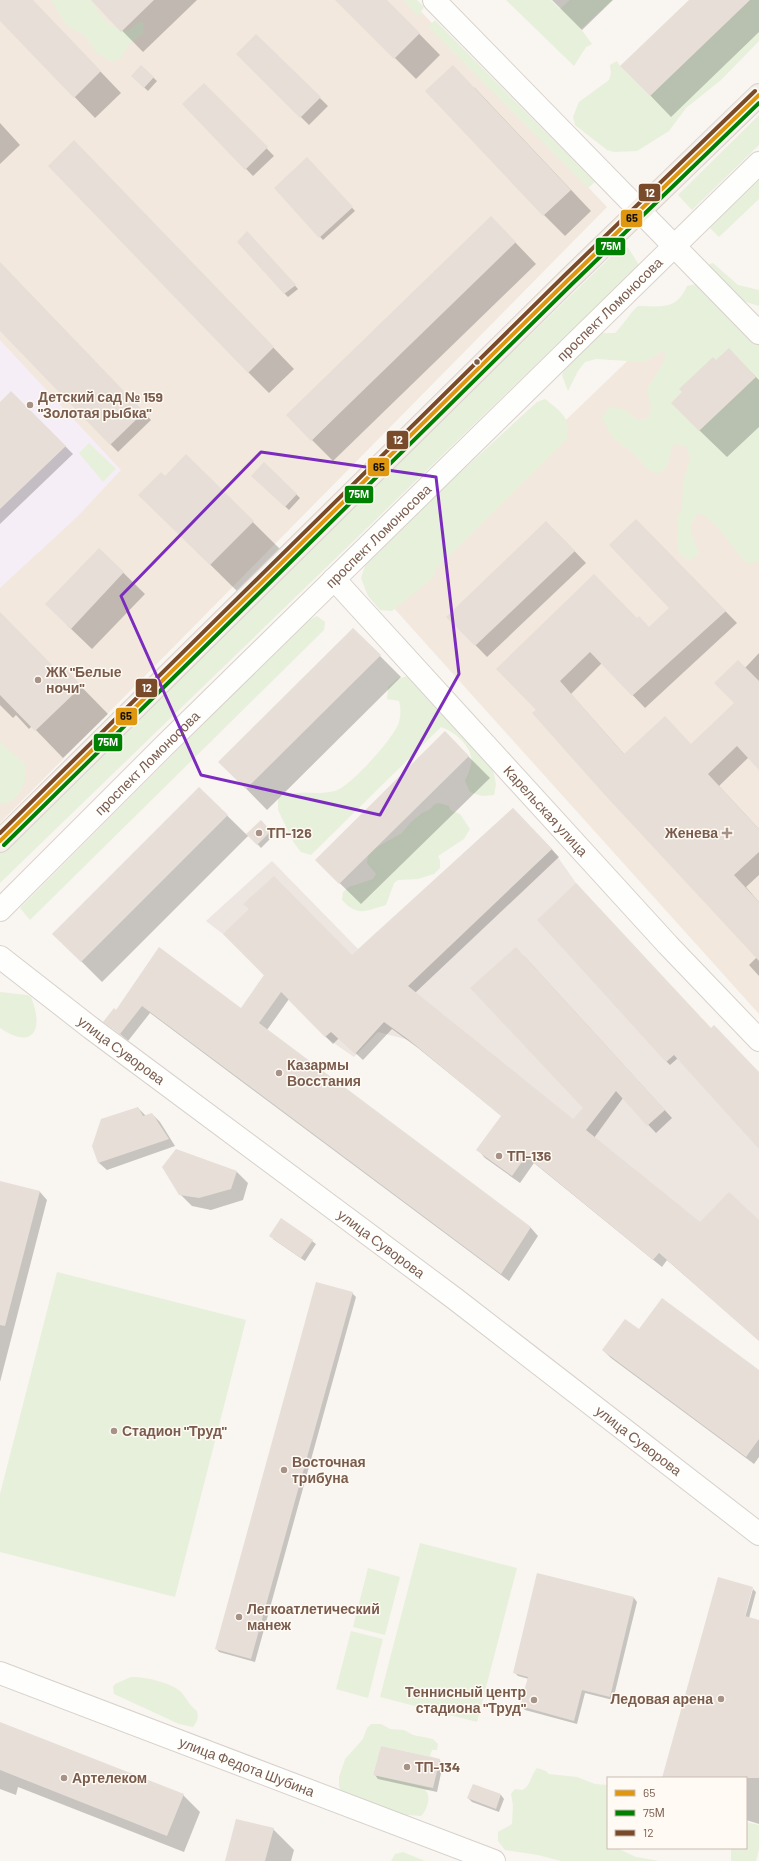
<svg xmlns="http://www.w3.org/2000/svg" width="759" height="1861" viewBox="0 0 759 1861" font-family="Barlow,sans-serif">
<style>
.residential{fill:#f2e8de}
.industrial{fill:#ede5e0}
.education{fill:#f6eef6}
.green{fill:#e7f0db}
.shadow{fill:#0003}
.building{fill:#e6ded7}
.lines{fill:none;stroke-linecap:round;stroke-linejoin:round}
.street-casing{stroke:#d7d1cb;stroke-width:24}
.secondary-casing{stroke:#d9d2cb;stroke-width:24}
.primary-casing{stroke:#dad1cc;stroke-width:24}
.street{stroke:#fefefd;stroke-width:22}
.secondary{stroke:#fefefd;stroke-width:22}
.primary{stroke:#f3eee8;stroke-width:22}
.bus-1-casing{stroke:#fffaf3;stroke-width:7}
.bus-2-casing{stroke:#fffaf3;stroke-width:7}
.bus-3-casing{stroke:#fffaf3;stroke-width:7}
.bus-1{stroke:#de970f;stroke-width:4}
.bus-2{stroke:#008000;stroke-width:4}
.bus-3{stroke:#7a4b2a;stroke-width:4}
.marked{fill:none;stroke:#7b2cbf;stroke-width:3;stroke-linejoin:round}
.bus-dot{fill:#7a5c4d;stroke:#fffaf3;stroke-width:1.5}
.poi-dot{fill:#a69286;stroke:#fffaf3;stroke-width:1.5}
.labels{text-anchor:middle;stroke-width:3;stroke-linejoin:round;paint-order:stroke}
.street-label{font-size:14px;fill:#7a5c4d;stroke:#fffaf3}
.poi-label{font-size:14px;font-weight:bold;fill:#7a5c4d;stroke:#fffaf3;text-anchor:start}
.line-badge{stroke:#fffaf3;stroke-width:1.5}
.badge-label{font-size:11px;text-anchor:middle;font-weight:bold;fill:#fff}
.pale-badge-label{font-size:11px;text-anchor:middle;font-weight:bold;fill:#111}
</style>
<rect width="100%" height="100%" fill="#f9f5f0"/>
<path class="residential" d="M0,0H410L607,207L0,823Z
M699,292L759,353V1014L383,596Z"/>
<path class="industrial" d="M513,808L552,849L576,883L759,1081V1341L659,1253L653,1260L542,1169L552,1157L409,1040L378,1032L354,1057L325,1037L223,934L206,921L272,861L358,949Z"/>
<path class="education" d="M0,340L121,470L78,516L0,588Z"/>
<path class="green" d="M51,0H92C99,15 109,28 127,31L139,22H144L143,33L128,46L120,59L112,62L97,53L84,35L67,26Z
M403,0H417L424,7L418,16Z
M506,0H551L560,9L570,0H612L581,29L592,44L586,47L574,66Z
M749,0H759V41L721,80L686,108L669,131L637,151L614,152L607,150L575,125L573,117L579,102L609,80L611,73L610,65L617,61L620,66L650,96Z
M435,20L595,182L588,188L428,27Z
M759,115V145L692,210L678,195Z
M759,173V199L719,237L706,224Z
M623,245L629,249L639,265L0,883V848Z
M713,263L738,285L759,290V306L743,301L705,266Z
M696,284L759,343V562L747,563C730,547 721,524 699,513C683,530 694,535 699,554L689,560L679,554L677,542L678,517L682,507L683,482L690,459L687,447L674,444L670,455L667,467L658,474L647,469L632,452L613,438L602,418L608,408C621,407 627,410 637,420L649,418L651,406L647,389L664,362L665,350L644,362L596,359L585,362L578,371L568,391L562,375L571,356L594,333H615C624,324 629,314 638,306C661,306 676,311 687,286Z
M545,399C560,411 572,418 567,439L436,569L434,577L392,611L380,610L368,596L361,578L368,557L537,402Z
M89,443L116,469L103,482L79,453Z
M317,616L325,622L324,630L30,920L20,908L306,621Z
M408,676L491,760L496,784L494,795L482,796L470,792L465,781C468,774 473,764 471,757C468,742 454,732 441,727L311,855L301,852L294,843L278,810V797C297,789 316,796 335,791C350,787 395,737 399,722C401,715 401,708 399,701L387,699L388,687L397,679Z
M0,742L25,764C29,781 19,803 0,804Z
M439,803L449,806L450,810L460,814L470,829L464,839L438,856L440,860V868L434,874L418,879L398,880L394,883L386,905C365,911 358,917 342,900L343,892L349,887L373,879L376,874L367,863L368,856L377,847L402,833L410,823L422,813L429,810L435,804Z
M0,992L27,995L31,997C44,1029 34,1051 0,1028Z
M57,1272L246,1320L175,1597L0,1552V1494Z
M420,1543L517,1568L477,1722L380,1697Z
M368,1568L400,1577L385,1635L353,1627Z
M351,1631L383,1639L368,1698L336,1689Z
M131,1677C143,1676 173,1683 181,1692C187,1699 190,1706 197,1711C199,1717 197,1722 193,1727L179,1724L114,1694L113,1687L115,1684Z
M371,1724H381L390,1729L404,1730L413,1735L433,1739L438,1744L437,1750H432L430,1756L440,1759L381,1746L373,1775L433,1789L425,1790C432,1796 427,1810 421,1816L395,1814L378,1804H367L342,1794L339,1786V1777L345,1759L363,1739L367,1728Z
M537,1768L546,1771L549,1774L577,1777L595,1784L608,1785V1848H617L636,1857L659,1861H561L538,1855L505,1850L498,1841V1832L512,1824L513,1805L511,1794L515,1789L522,1790C531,1786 530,1776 537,1768Z
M746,1822L759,1825V1849L756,1861H731V1848H746Z
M403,1852L425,1861H391L395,1854Z"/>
<path class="shadow" d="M0,0H32L121,93L95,118L0,20Z
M96,0H197L143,52L94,2Z
M337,0H386L440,55L416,79Z
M552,0H613L582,30Z
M690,0H759V32L671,117L622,66Z
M256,35L328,106L309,125L237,54Z
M141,66L157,81L148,91L132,76Z
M204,84L274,156L253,176L183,104Z
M474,87L591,211L565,236L544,215Z
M0,123L20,145L0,164Z
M311,162L355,211L323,240L275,188Z
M95,163L294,369L269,393L248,372Z
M250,236L298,289L288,297L285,294Z
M512,239L536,264L333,461L312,440Z
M0,263L151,420L118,452L0,330Z
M729,350L759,380V427L727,457L699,430L716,362Z
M11,392L73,454L0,524V404Z
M186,456L280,549L238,592L167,522L165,477Z
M264,463L300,498L289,510L252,476Z
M636,520L737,623L645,708L602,663L571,694L624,754L691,745L735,703L745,668L759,653V768L749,757L719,786L759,829V875L746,887L759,902V976L749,965L757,957L537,710L498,669L637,619L649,628L670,608Z
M558,534L586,563L487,657L448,617Z
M99,549L145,594L92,649L67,625Z
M0,625L60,675L65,670L108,714L63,758L32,726L29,729L16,715L13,718L0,705Z
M353,629L401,677L267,810L220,762Z
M466,754L490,778L361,904L316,860Z
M199,788L247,835L261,822L274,835L261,848L249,835L102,982L54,934Z
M513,809L559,857L415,993L573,1121L584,1108L524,956L672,1118L656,1133L623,1098L594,1138L701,1224L759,1221V1340L667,1260L662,1267L534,1163L520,1183L485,1158L478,1150L502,1116L418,1048L392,1029L363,1060L339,1038L333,1044L289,999L267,1030L531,1228L538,1236L509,1281L150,1013L128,1041L105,1021L116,1011L159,949L241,1009L352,956Z
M538,920L711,1030L759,1073V1148L678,1058L670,1065L667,1062Z
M138,1108L146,1116L152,1114L160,1122L175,1146L107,1170L99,1163Z
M237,1172L248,1183L243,1200L211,1210L192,1206L180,1194Z
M0,1182L40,1192L47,1200L0,1382Z
M273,1239L312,1241L316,1244L305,1261Z
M352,1293L356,1297L255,1662L219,1652L216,1648Z
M639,1331L759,1372V1457L754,1464L611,1358L603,1350Z
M538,1575L634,1598L637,1602L613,1700L585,1693L577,1724L525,1710L521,1706L529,1679L518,1676L514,1672Z
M718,1579L753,1589H751L743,1621H744L753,1589L756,1592L749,1618L759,1621V1824L746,1820V1778H663Z
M0,1723L183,1795L200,1812L184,1852L18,1787L16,1795L0,1789Z
M439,1760L443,1764L437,1792L378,1779L375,1775Z
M501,1795L504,1799L499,1812L472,1802L468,1798Z
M273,1829L294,1850L291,1861H226Z"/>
<path class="building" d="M0,0H33L101,71L74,98L0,21Z
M91,0H154L121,32Z
M335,0H387L420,33L394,59Z
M689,0H750L650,96L620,66Z
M256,34L321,97L300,118L236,54Z
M141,65L154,77L144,88L131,76Z
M453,65L571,190L543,216L425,91Z
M204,83L268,147L245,170L182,104Z
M74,140L274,347L248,373L48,166Z
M307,157L353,207L319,238L274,188Z
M491,216L516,242L311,441L286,415Z
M247,231L296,285L284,294L237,242Z
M0,262L144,412L110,445L0,331Z
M729,348L756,377L699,431L671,403L682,392L679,389L713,357L716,360Z
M11,391L66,446L0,509V402Z
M186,454L254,521L210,565L138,495L161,472L165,476Z
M264,462L297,494L285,507L251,476Z
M636,519L726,611L632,696L590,652L560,681L624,754L665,716L691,744L734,703L714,683L738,660L759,681V770L737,746L708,774L759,829V852L734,875L759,902V961L604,794L532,713L536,710L496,669L594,574L637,618L639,616L649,627L669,608L609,545Z
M546,521L575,551L475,646L446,617Z
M99,548L124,572L71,629L45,604Z
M0,612L60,673L65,668L82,686L35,731L0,695Z
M353,628L381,655L246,789L218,762Z
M445,731L469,756L339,884L315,860Z
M199,787L228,815L81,962L52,934Z
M513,808L552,849L408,986L573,1119L583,1108L470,988L516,947L665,1110L647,1126L616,1091L586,1130L700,1222L729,1192L759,1220V1341L659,1253L653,1260L526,1156L512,1176L476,1150L501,1116L409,1040L384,1022L355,1054L331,1032L325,1037L281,992L259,1023L531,1227L501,1274L142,1006L120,1034L103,1022L114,1008L116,1010L159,947L241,1008L264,975L223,934L249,909L243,904L274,876L352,955Z
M261,820L271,831L257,845L246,834Z
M576,883L711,1028L714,1025L759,1072V1149L674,1055L666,1062L537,920Z
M138,1107L143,1116L152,1113L169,1139L98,1163L92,1146L101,1119Z
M176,1149L237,1171L231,1189L199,1198L179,1195L162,1167Z
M0,1181L40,1191L5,1326L0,1325Z
M281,1218L313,1240L301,1258L269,1236Z
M316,1282L353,1292L251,1659L215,1649Z
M662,1298L759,1370V1439L746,1457L602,1350L625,1319L639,1329Z
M537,1573L634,1597L610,1697L582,1690L574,1721L520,1706L528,1677L513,1673Z
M718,1577L753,1587L745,1616L759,1620V1778H662Z
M0,1722L184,1794L167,1836L0,1770Z
M381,1746L440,1759L433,1788L373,1775Z
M473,1784L501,1794L496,1809L467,1798Z
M236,1819L274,1828L265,1861H225Z"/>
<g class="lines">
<g class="street-casing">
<g id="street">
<path d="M434,0L759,333"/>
<path id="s1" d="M334,579L668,945L759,1040"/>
<path id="s2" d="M0,957L91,1028L454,1298L759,1534"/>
<path id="s3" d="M0,1673L494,1861"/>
</g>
</g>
<g class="secondary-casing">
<g id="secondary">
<path id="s4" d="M0,910L165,745L759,163"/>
</g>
</g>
<g class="primary-casing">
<path id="primary" d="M0,841L568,280L759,95"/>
</g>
<use href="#street" class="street"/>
<use href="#secondary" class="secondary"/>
<use href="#primary" class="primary"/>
<g class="bus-1-casing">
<path id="bus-1" d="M0,841L568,280L759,95"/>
</g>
<g class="bus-2-casing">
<path id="bus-2" d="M4,845L572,284L759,103"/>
</g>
<g class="bus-3-casing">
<path id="bus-3" d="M0,833L564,276L755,91"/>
</g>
<use href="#bus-1" class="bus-1"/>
<use href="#bus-2" class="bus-2"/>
<use href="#bus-3" class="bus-3"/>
</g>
<path class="marked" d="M261,452L436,477L459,674L380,815L201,775L121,596Z"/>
<circle class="bus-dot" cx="477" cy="362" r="3.5"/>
<g class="poi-dot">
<circle cx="30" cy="405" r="4"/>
<circle cx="38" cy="680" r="4"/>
<circle cx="259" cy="833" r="4"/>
<path d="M725 827h4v4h4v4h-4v4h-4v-4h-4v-4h4z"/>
<circle cx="279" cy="1073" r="4"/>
<circle cx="499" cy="1156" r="4"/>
<circle cx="114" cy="1431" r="4"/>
<circle cx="284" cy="1470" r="4"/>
<circle cx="239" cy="1617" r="4"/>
<circle cx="721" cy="1699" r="4"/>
<circle cx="534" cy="1700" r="4"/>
<circle cx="407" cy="1767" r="4"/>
<circle cx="64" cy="1778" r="4"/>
</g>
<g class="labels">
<g class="street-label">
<text dy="5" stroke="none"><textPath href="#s4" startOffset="856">проспект Ломоносова</textPath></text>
<text dy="5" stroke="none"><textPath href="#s4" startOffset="532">проспект Ломоносова</textPath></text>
<text dy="5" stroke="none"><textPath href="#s4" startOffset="208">проспект Ломоносова</textPath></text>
<text dy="5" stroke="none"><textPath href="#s1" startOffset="314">Карельская улица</textPath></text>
<text dy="5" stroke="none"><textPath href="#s2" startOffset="153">улица Суворова</textPath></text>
<text dy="5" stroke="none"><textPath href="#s2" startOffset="477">улица Суворова</textPath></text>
<text dy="5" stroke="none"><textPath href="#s2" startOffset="801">улица Суворова</textPath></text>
<text dy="5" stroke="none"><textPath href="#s3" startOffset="264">улица Федота Шубина</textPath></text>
</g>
<g class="poi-label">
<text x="38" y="402">Детский сад № 159<tspan x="38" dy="16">"Золотая рыбка"</tspan></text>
<text x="46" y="677">ЖК "Белые<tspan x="46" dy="16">ночи"</tspan></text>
<text x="267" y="838">ТП-126</text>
<text x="718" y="838" text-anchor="end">Женева</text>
<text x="287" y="1070">Казармы<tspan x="287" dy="16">Восстания</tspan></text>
<text x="507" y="1161">ТП-136</text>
<text x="122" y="1436">Стадион "Труд"</text>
<text x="292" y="1467">Восточная<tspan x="292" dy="16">трибуна</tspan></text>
<text x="247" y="1614">Легкоатлетический<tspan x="247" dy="16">манеж</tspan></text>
<text x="526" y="1697" text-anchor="end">Теннисный центр<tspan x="526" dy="16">стадиона "Труд"</tspan></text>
<text x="713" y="1704" text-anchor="end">Ледовая арена</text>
<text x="415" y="1772">ТП-134</text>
<text x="72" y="1783">Артелеком</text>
</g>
</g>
<g class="line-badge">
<rect x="638" y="183" width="23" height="19" rx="4" fill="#7a4b2a"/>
<rect x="620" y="209" width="23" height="19" rx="4" fill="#de970f"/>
<rect x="595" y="237" width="31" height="19" rx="4" fill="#008000"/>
<rect x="386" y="430" width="23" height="20" rx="4" fill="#7a4b2a"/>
<rect x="367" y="457" width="23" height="20" rx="4" fill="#de970f"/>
<rect x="344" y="485" width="30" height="19" rx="4" fill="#008000"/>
<rect x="135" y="678" width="23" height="20" rx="4" fill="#7a4b2a"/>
<rect x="115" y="707" width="23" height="19" rx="4" fill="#de970f"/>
<rect x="93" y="733" width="30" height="19" rx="4" fill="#008000"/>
</g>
<g class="badge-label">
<text x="650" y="197">12</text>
<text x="611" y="250">75М</text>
<text x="398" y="444">12</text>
<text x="359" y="498">75М</text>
<text x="147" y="692">12</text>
<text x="108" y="746">75М</text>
</g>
<g class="pale-badge-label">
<text x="632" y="222">65</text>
<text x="379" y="471">65</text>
<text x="126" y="720">65</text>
</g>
<rect x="607" y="1777" width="140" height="72" fill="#fffaf3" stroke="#cabbb1"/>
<rect x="615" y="1790" width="20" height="6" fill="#de970f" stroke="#cabbb1"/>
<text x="643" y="1797" font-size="12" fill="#7a5c4d">65</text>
<rect x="615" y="1810" width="20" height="6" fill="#008000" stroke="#cabbb1"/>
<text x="643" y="1817" font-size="12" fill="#7a5c4d">75М</text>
<rect x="615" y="1830" width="20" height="6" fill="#7a4b2a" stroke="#cabbb1"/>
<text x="643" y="1837" font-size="12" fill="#7a5c4d">12</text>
</svg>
